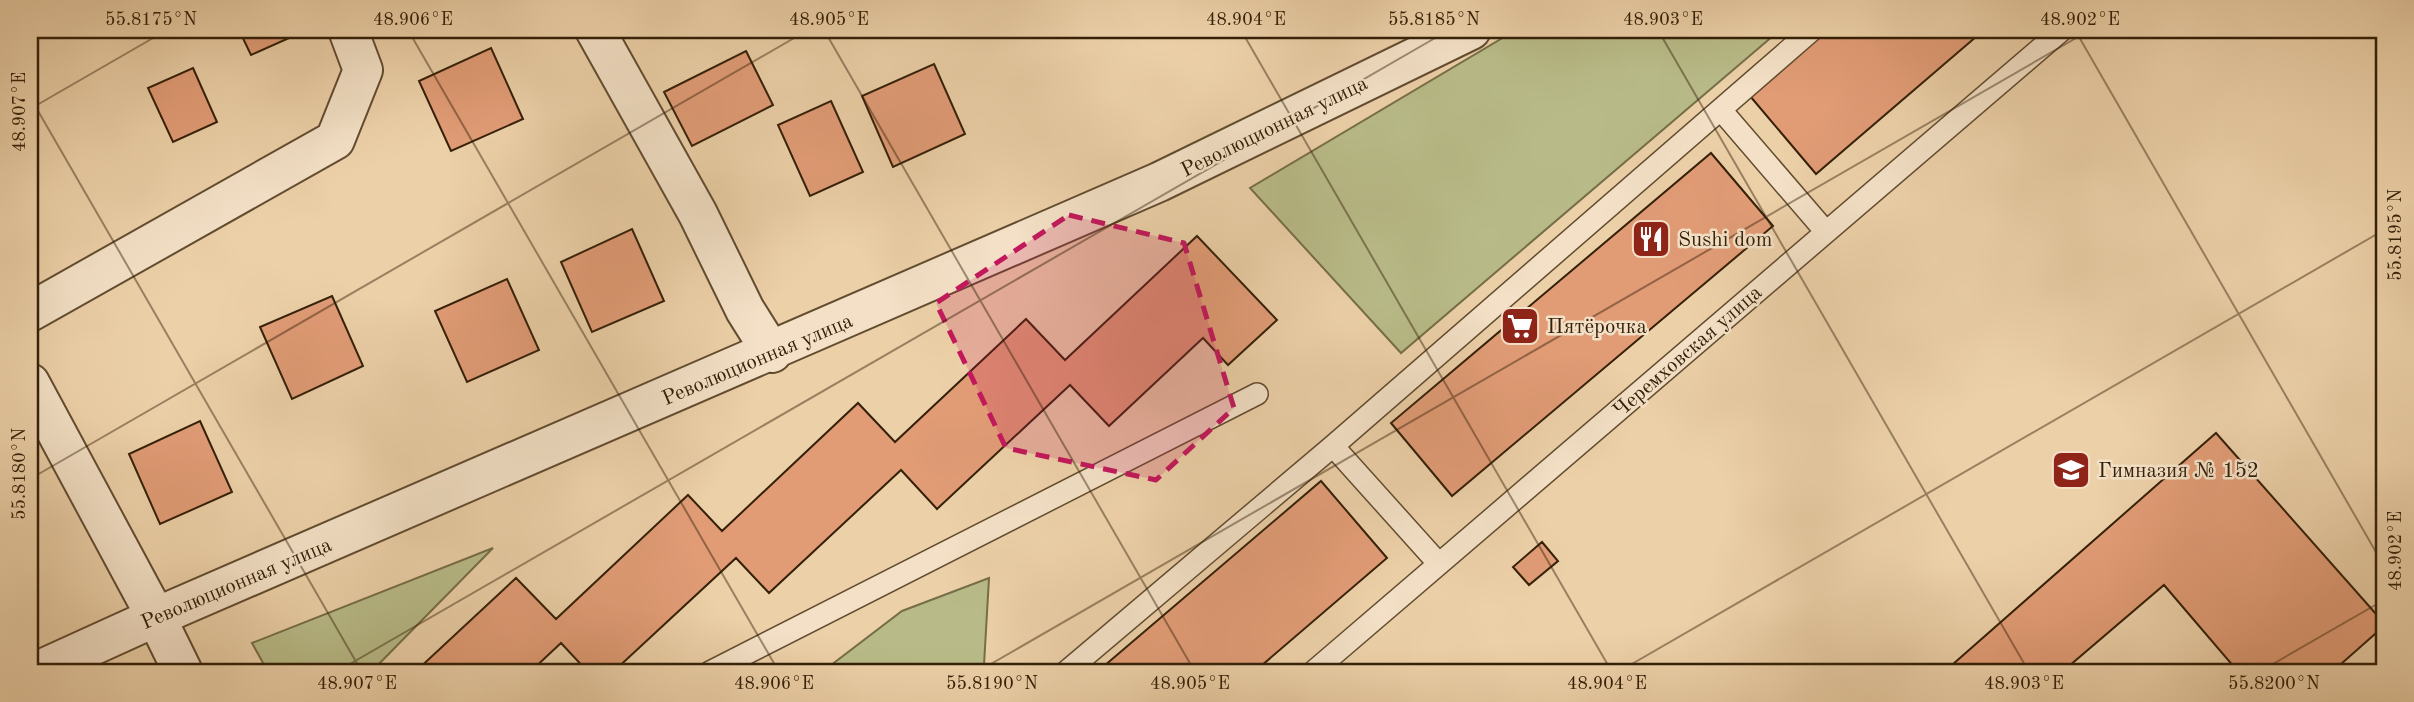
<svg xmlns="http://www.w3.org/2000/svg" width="2414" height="702" viewBox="0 0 2414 702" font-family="'Old Standard TT',serif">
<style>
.green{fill:#b8bb88;stroke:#766e48;stroke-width:2}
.building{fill:#e19c76;stroke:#342008;stroke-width:2}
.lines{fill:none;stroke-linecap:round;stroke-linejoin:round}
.lane-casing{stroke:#624c30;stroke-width:24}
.street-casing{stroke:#624c30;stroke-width:42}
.lane{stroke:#f3e0c6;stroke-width:21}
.street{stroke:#f3e0c6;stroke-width:38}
.marked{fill:#c2185b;fill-opacity:0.2;stroke:#c2185b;stroke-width:5;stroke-dasharray:14 9;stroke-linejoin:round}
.ticks{fill:none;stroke:#342008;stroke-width:2;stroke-opacity:0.45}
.labels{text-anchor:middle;stroke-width:5;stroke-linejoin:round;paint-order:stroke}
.street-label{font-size:21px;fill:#342008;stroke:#f3e0c6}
.poi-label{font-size:21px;fill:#342008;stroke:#f3e0c6;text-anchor:start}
.neatline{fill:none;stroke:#342008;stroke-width:2.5}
.ticks-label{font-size:18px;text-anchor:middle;fill:#342008}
</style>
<rect width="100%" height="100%" fill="#ecd0a8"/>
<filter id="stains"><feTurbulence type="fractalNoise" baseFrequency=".00286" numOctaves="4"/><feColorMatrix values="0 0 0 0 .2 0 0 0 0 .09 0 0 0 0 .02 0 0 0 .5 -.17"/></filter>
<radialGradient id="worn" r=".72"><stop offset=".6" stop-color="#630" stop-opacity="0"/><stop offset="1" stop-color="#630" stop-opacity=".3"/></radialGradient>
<path class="green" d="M1516,30H1780L1401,353L1250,188Z
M493,548L371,672H268L252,643Z
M989,578L984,665L974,672H822L902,611Z"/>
<path class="building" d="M239,30H307L251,55Z
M1828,30H1984L1816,174L1750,96Z
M491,48L523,119L451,151L419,81Z
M746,51L773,105L692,146L664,92Z
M934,64L965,134L893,167L862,96Z
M193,68L217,122L173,142L148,88Z
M831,101L863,172L810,196L778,125Z
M1711,153L1773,226L1452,496L1391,423Z
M632,229L664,301L592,332L561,262Z
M1197,236L1277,320L1228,365L1203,338L1109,426L1070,385L937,509L901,470L769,593L736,558L613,672H588L561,643L530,672H415L516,578L556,619L688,495L722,531L858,403L895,442L1026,319L1065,360Z
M507,279L539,350L467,382L435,311Z
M332,296L363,366L292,399L260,327Z
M200,421L232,492L160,524L129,454Z
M2216,433L2384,623V626L2332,672H2229L2235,668L2164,585L2062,672H1944Z
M1321,481L1387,558L1254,672H1097Z
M1542,542L1558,561L1529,585L1513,567Z"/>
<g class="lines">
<g class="lane-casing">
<path id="lane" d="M1721,110L1826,232
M1333,446L1439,564
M710,672L1257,394
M1066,672L1333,446L1812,30
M1313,672L2062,30"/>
</g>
<g class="street-casing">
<path id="street" d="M595,30L698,214L745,310L772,353
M30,312L335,140L363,70L348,30
M30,383L156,617L183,672
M35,672L156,617L1159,182L1471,30"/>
</g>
<use href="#lane" class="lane"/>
<use href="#street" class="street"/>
</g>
<path class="marked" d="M1069,215L1184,243L1234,408L1156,480L1006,448L936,303Z"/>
<path class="ticks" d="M408,30L779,672M824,30L1195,672M1241,30L1612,672M1658,30L2029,672M2075,30L2384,566M30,97L362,672M30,109L167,30M30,479L808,30M336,672L1449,30M977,672L2090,30M1618,672L2384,230M2259,672L2384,600"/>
<defs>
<g id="restaurant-square" transform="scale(2.0125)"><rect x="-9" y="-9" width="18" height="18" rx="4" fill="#8f2418" stroke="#f3e0c6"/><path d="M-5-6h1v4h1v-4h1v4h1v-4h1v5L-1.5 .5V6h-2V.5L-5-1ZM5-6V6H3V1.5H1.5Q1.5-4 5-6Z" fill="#fff"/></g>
<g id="supermarket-square" transform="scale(2.0125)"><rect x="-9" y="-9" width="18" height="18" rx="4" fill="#8f2418" stroke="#f3e0c6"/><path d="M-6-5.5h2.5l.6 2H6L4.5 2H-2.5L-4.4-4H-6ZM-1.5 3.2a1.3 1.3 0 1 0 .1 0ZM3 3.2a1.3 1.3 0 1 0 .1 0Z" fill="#fff"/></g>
<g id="school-square" transform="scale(2.0125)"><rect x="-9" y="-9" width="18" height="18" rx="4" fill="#8f2418" stroke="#f3e0c6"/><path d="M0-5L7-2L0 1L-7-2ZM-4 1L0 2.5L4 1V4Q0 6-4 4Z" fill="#fff"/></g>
</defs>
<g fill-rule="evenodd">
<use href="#restaurant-square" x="1651" y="239"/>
<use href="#supermarket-square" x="1520" y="326"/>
<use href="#school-square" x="2071" y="470"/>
</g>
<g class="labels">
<g class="street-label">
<text transform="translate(1274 126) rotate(-26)" y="7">Революционная улица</text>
<text transform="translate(1687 351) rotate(-41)" y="7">Черемховская улица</text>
<text transform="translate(757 359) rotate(-23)" y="7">Революционная улица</text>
<text transform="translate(236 583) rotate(-23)" y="7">Революционная улица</text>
</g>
<g class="poi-label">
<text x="1678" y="246">Sushi dom</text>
<text x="1547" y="333">Пятёрочка</text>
<text x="2098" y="477">Гимназия № 152</text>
</g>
</g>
<rect width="2414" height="702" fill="none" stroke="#ecd0a8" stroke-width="77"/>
<rect x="38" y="38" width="2338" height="626" class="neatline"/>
<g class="ticks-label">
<text x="151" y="25">55.8175°N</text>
<text x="413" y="25">48.906°E</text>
<text x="829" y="25">48.905°E</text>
<text x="1246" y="25">48.904°E</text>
<text x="1434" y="25">55.8185°N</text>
<text x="1663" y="25">48.903°E</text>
<text x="2080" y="25">48.902°E</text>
<text transform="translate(19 112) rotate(-90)" y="6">48.907°E</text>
<text transform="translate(2395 235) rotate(-90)" y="6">55.8195°N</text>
<text transform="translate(19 474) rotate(-90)" y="6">55.8180°N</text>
<text transform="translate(2395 551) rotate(-90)" y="6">48.902°E</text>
<text x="357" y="689">48.907°E</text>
<text x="774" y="689">48.906°E</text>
<text x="992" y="689">55.8190°N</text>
<text x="1190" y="689">48.905°E</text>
<text x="1607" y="689">48.904°E</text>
<text x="2024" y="689">48.903°E</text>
<text x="2274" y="689">55.8200°N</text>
</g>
<rect width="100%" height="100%" filter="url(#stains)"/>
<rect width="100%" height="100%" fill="url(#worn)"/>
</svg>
